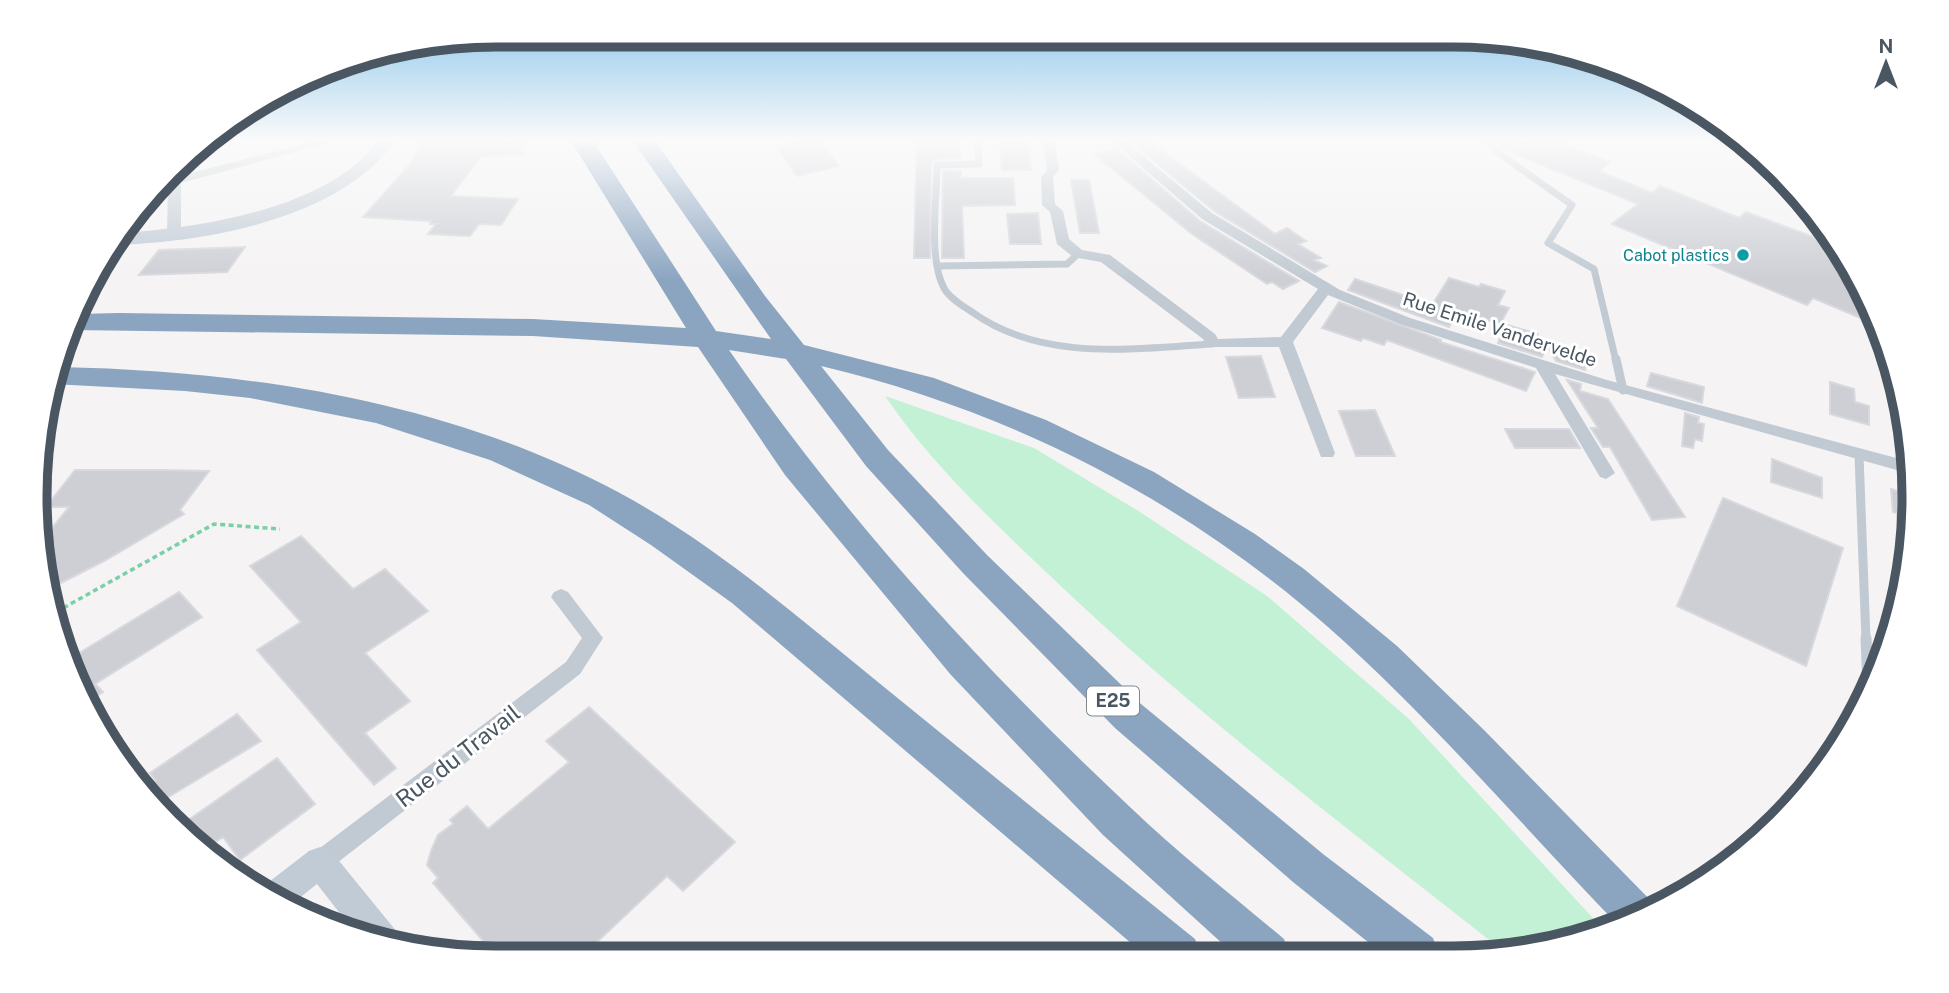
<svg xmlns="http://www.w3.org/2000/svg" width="1949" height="993" viewBox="0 0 1949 993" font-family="'Public Sans',sans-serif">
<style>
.green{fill:#c3f1d5}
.building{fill:#cdcfd5;stroke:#d7d9de;stroke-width:2}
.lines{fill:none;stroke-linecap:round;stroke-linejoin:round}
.path{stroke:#7ad0a6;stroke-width:3.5;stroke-dasharray:5 3.5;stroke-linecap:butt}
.lane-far2{stroke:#c1cad2;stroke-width:7}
.lane-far1{stroke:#c1cad2;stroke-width:9}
.lane{stroke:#c1cad2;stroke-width:11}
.street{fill:#c1cad2;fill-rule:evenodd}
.secondary{fill:#c1cbd6;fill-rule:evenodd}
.highway{fill:#8ba5c1;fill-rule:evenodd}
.culture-dot{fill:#0f9aa8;stroke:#fff;stroke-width:2.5}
.labels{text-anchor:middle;stroke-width:6;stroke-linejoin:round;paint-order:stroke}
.far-culture-label{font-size:16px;fill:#0d838f;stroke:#fff;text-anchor:end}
.shield{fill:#fff;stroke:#808990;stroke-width:2}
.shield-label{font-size:18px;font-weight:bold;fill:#4a5661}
.street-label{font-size:19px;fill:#4a5661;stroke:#fff}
.near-street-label{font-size:23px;fill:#4a5661;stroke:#fff}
.rim{fill:none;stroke:#4a5661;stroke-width:9}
</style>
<rect width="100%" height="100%" fill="#f5f3f3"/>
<path class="green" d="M885,396L1034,448L1140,512L1267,596L1409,719L1604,930L1507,954C1351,831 1190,710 1046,572C988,517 930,462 885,396Z"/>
<path class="building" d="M423,141H523V155L481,156L451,196L518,199L501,225L479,224L470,236L428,234L436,224H430L431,221L363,217L412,162Z
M804,141H820L839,166L797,176L777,147Z
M917,141H959L960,158L936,159L931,164L930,258H914Z
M1140,141L1150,142L1275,234L1287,228L1306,241L1298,244L1321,258L1314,260L1327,266L1315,272L1214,211L1132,143Z
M1496,141H1556L1610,162L1599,171L1652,193L1660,186L1739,218L1746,212L1838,246L1852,265L1880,326L1813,298L1807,305L1612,224L1638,204L1503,149Z
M1000,144H1028L1031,170H1002Z
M1116,148L1200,221L1299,281L1283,289L1272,282L1267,284L1192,234L1094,154Z
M943,171H961V178H1013L1015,205L962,206L964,258H942Z
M1071,180H1089L1099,233H1080Z
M1038,213L1041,244H1010L1007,214Z
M245,247L227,272L139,275L159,250Z
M1449,278L1479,287L1481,284L1505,291L1498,305L1509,308L1500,324L1458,311L1449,327L1348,290L1355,279L1430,304L1434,302Z
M1339,302L1441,340L1440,342L1535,372L1526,391L1387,340L1384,345L1363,338L1361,341L1322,328Z
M1504,324L1538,334L1536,340L1588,355L1585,370L1556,361L1547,346L1542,357L1498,343Z
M1261,356L1275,397L1239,398L1226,357Z
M1651,373L1704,387L1702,403L1647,386Z
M1567,380L1581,384L1580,391L1608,399L1685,517L1652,520L1610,447H1603L1591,428H1598Z
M1830,382L1854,389L1855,402L1869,406V425L1830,414Z
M1375,410L1395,456H1356L1339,411Z
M1685,413L1699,417L1698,423L1704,424L1702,441L1695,439L1693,448L1682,446Z
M1505,429H1569L1580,448H1515Z
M1772,459L1822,478V498L1771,482Z
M75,470H160L209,471L180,510L184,514L104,561L49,589L39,556V544L69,507H46Z
M1891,489L1912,495L1913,526L1908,558L1901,559L1897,513L1893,512Z
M1723,498L1843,548L1806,666L1677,606Z
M301,536L353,589L385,569L428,611L365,653L410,701L365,733L396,768L374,785L257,650L301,622L250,566Z
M179,592L202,617L95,684L103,692L85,703L69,656L71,658Z
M589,707L735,842L683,891L667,876L597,942L609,957H497L433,883L438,878L427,865L431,851L438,835L453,824L450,820L467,806L488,829L569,762L546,741Z
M237,714L261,741L157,804L145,787L156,781L150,773Z
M277,758L315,804L240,860L223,837L206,848L177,828Z"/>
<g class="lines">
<path class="path" d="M56,612L214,524L280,529"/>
<path class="lane-far2" d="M978,141L979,164L937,165C937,198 928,259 944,288C949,298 963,306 972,312C1042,362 1131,349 1212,344
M1488,141L1497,152L1572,205L1548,243L1594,269L1616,361
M939,266L1067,264L1078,254"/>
<path class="lane-far1" d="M1616,359L1623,390
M1897,380L1908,468
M1859,455L1866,640"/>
<path class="lane" d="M1866,638L1868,686"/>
<path class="street" d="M316,141H336L181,183V235L174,239L167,235L168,186L154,188L163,180Z
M1043,141H1055L1059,170L1053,177L1055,204L1063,211L1069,239L1082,250L1110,255L1215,334L1218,339L1281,337L1318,289L1202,219L1112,141H1125L1212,213L1340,290L1410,318L1607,380L1911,462V474L1555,374L1615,473L1606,479L1600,477L1536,368L1400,324L1328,295L1293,342L1335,453L1333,457H1321L1279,347H1207L1203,339L1101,262L1073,257L1057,244L1050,212L1042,205L1041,177L1047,170Z
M561,589L568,592L603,638L580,674L328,870L320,873L312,870L308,862L312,854L566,662L582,638L551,597L554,592Z"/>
<path class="secondary" d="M378,141H395C349,208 238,235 161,242C145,243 128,246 113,244L120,233C200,228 328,209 378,141Z
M320,847L331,851L397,932L401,946L377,942L356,934L317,884L288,907L261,888L309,851Z"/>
<path class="highway" d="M571,141H593L716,331L771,339L633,141H655L765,296L804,345L934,378L1046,420L1154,472L1255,534L1304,569L1397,646L1484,730L1657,907L1619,926C1522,826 1432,719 1328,627C1184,500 1008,410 821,366L888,450L987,555L1141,704L1323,854L1433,938L1439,954H1383L1293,882L1115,728L963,573L866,466L786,359L729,350C844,517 983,669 1131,808C1179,854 1233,896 1284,939L1290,955H1235L1103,835L951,675L785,475L698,347L533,336L73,330L79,314L119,313L533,319L686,328Z
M59,367C251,371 446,401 618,492C711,542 792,612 873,678C980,765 1087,852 1195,939L1201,955H1145L732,603L651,545L589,505L490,460L376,423L250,398L185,391L52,384Z"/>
</g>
<linearGradient id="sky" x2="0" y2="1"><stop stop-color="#85c3ea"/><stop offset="0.5" stop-color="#fafafa"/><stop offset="1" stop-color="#fafafa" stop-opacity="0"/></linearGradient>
<rect width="1949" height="280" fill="url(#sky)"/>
<circle class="culture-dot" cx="1743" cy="255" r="7"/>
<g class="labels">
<g class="far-culture-label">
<text x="1729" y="261">Cabot plastics</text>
</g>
<rect class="shield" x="1087" y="686.5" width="52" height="29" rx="5"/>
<g class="shield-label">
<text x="1113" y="707">E25</text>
</g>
<g class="street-label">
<text transform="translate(1500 329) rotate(18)" y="7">Rue Emile Vandervelde</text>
</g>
<g class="near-street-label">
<text transform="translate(458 756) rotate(-38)" y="8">Rue du Travail</text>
</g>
</g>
<path d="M0 0H1949V993H0ZM496 47H1453A449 449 0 0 1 1902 496V497A449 449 0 0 1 1453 946H496A449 449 0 0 1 47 497V496A449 449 0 0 1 496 47Z" fill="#fff" fill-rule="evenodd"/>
<path class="rim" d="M496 47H1453A449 449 0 0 1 1902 496V497A449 449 0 0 1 1453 946H496A449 449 0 0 1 47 497V496A449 449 0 0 1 496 47Z"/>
<g transform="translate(1886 63)" stroke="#ffffff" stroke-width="5" paint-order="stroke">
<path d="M0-5L12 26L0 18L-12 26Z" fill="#4a5661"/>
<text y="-10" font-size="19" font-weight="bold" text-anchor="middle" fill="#4a5661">N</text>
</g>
</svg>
